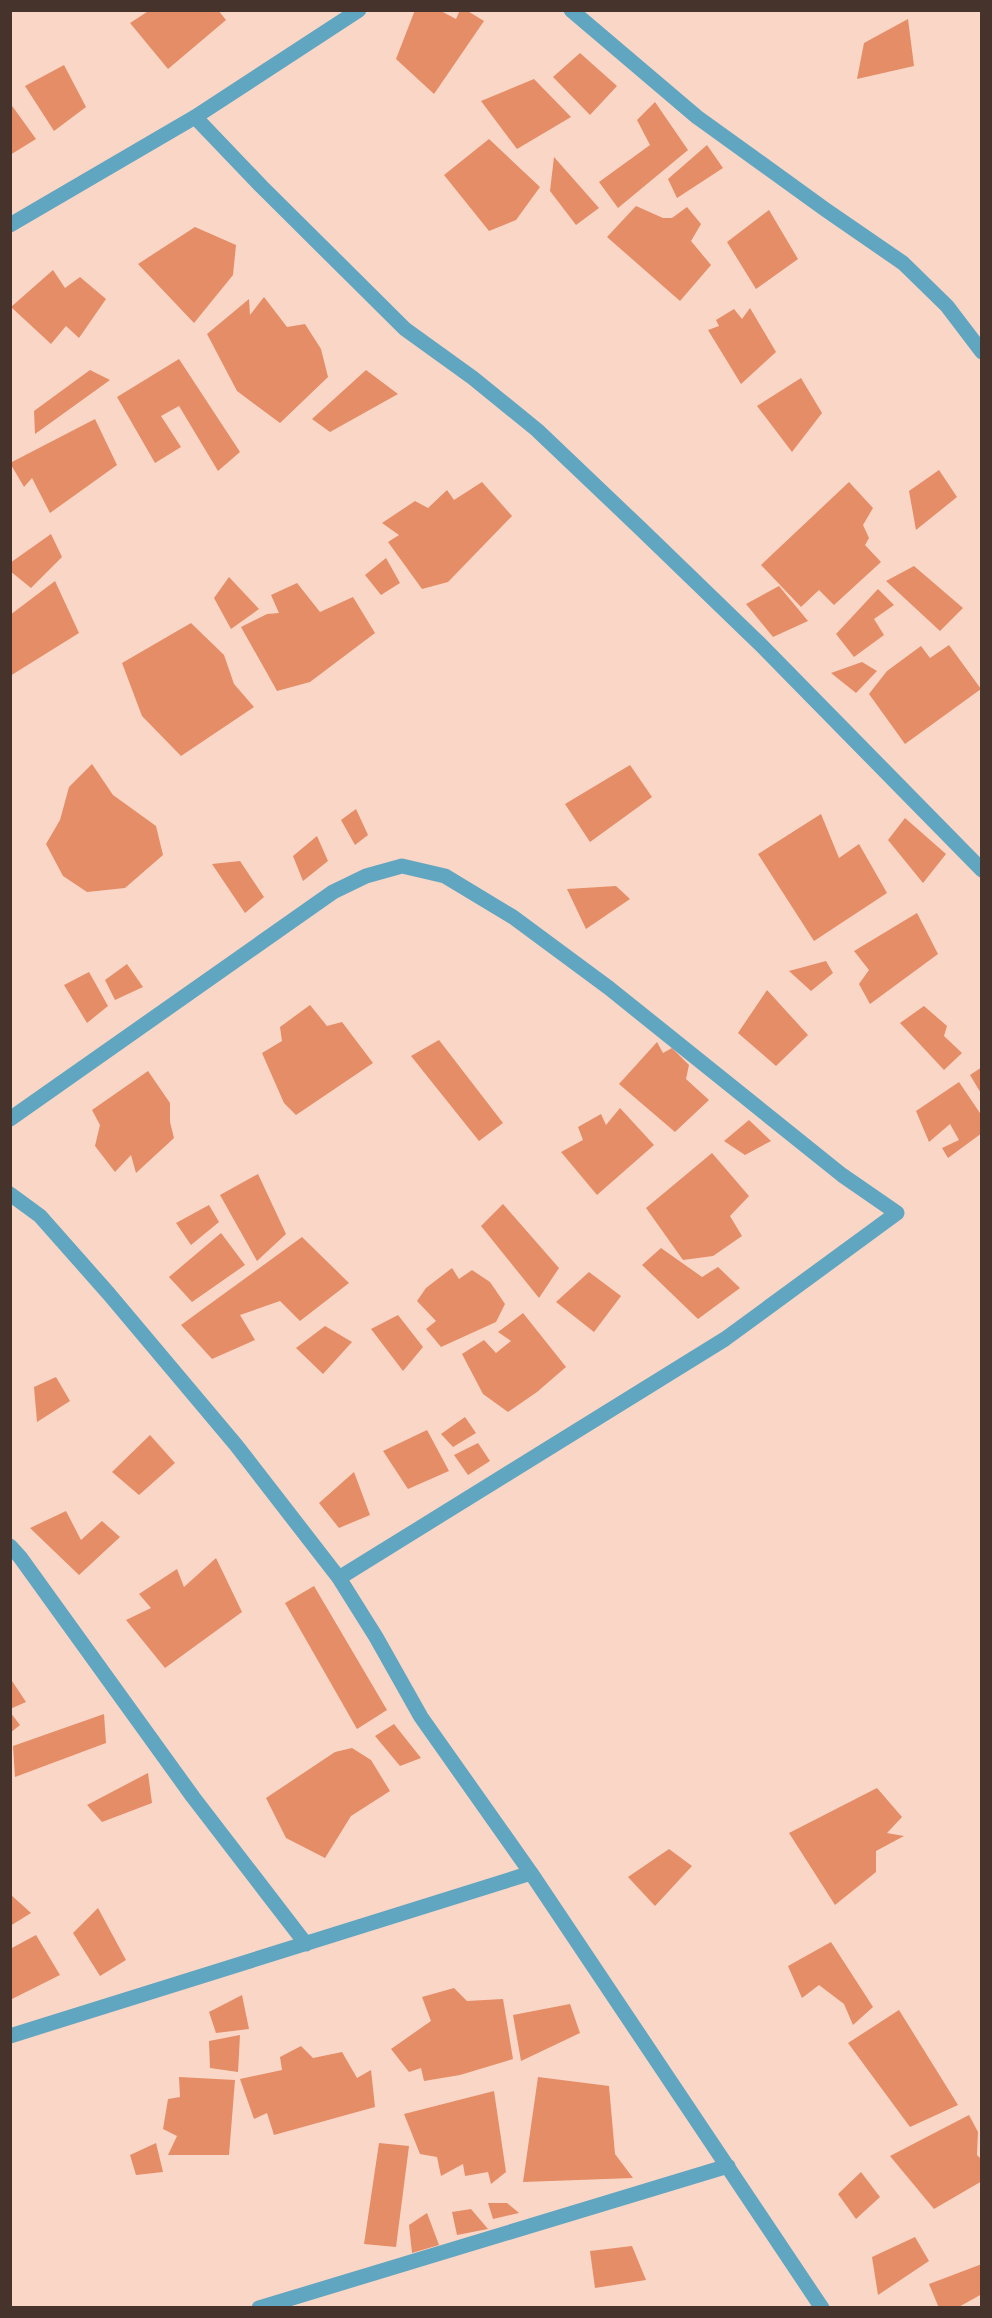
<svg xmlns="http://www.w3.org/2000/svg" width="992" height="2318" viewBox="0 0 992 2318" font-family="'Crimson Pro',serif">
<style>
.building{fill:#e58d66}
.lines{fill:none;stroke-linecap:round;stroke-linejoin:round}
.minor{stroke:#60a6c0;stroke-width:15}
</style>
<rect width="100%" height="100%" fill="#fad6c7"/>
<path class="building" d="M150,10H218L226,20L168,69L130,23Z
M415,10H439L456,19L460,10H466L484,21L434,94L396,59Z
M908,19L914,66L857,79L864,43Z
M580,53L617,86L590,115L553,77Z
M64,65L86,107L54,131L25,86Z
M534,79L571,117L517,149L481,101Z
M655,102L688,150L618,208L599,182L650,145L637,120Z
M10,103L36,139L10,155Z
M489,139L540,187L516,220L489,231L444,175Z
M707,145L723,168L677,198L668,179Z
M554,157L599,208L576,225L550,191Z
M636,206L663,218H672L687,207L701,224L691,241L711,265L680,301L607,237Z
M769,210L798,259L756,289L727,242Z
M195,227L236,245L233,275L194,323L138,264Z
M53,270L65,288L80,277L106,299L79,338L66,326L51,344L11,307Z
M264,297L287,327L305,324L321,349L328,377L280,423L237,391L207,334L249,299L250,315Z
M750,308L776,352L741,384L708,330L719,326L716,320L734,309L742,319Z
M179,359L240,452L218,471L179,406L161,416L181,447L155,463L117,397Z
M90,370L110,380L35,434L34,411Z
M366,370L398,394L330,432L312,419Z
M801,378L822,413L792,452L757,406Z
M95,419L117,465L50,513L32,478L24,487L10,463Z
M939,470L957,497L916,530L909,491Z
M482,482L512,516L448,582L422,589L388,542L399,535L382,523L415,501L428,508L447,490L454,500Z
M849,482L873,508L863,525L869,538L865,545L881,562L834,605L819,590L801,607L761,565Z
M51,534L62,557L31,588L10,571V563Z
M386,558L400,583L381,595L365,575Z
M914,566L963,608L940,631L886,581Z
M229,577L259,609L231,629L214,598Z
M55,581L79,633L10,676V615Z
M297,583L320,612L353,597L375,633L310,682L277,691L241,627L267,614L279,613L271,595Z
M779,586L808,621L773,637L746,604Z
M878,589L894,605L874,619L884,635L854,657L836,634Z
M191,623L224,655L234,684L254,707L181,756L142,716L122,663Z
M949,645L981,689L905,744L869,694L887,671L921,646L930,658Z
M862,662L877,671L856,693L831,673Z
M92,764L113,795L156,826L163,855L125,888L87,892L63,876L46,844L60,820L69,787Z
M630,765L652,797L590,842L565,804Z
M356,809L368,835L355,845L341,820Z
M821,814L839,858L859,844L887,893L814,941L758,854Z
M905,818L946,854L923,883L888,840Z
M317,836L328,861L303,881L293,856Z
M240,861L264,897L245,913L212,864Z
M616,886L630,899L586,929L567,889Z
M917,913L938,954L870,1004L859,984L869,970L854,951Z
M826,961L833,973L811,991L789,971Z
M127,964L143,987L115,1000L105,980Z
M89,972L108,1006L87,1023L64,985Z
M767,990L808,1035L776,1066L738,1033Z
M310,1005L327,1026L342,1022L373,1063L296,1115L284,1103L262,1053L282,1041L280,1027Z
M924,1006L947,1026L944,1036L962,1053L944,1070L900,1023Z
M439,1040L503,1123L479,1141L411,1056Z
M657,1042L663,1053L672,1048L689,1065L686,1079L709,1100L675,1132L619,1084Z
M982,1067V1095L970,1075Z
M148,1071L170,1103V1122L174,1138L136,1173L131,1155L115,1172L95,1146L100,1125L92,1110Z
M959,1082L982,1116V1133L948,1158L942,1148L959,1140L950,1124L929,1142L916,1111Z
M620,1108L654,1145L597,1195L561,1152L583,1140L578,1127L601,1114L606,1125Z
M749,1120L771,1141L745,1155L724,1141Z
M712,1153L749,1196L730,1216L742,1236L713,1256L683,1260L646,1208Z
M258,1174L286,1234L257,1261L220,1195Z
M503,1204L559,1268L539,1298L481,1226Z
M209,1205L219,1222L191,1245L176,1223Z
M221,1233L245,1265L192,1302L169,1277Z
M302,1237L349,1283L300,1321L280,1301L240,1315L255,1340L212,1359L181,1325Z
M661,1248L702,1277L718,1267L740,1288L698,1319L642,1265Z
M452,1268L459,1279L472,1270L490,1282L505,1304L496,1322L441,1347L426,1329L436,1321L417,1301L426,1288Z
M589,1272L621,1296L594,1332L556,1302Z
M523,1313L566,1367L537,1392L508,1412L483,1394L462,1354L484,1340L496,1353L511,1341L498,1332Z
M398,1315L423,1347L403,1371L371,1329Z
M325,1326L352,1342L323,1374L296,1348Z
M56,1377L70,1401L37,1422L34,1387Z
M465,1417L476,1433L453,1447L441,1434Z
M427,1430L449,1471L408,1489L383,1451Z
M150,1435L175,1463L139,1495L112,1472Z
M478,1443L490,1461L468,1475L454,1455Z
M354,1472L370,1515L339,1528L319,1503Z
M66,1511L81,1540L102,1521L120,1537L79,1575L30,1528Z
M216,1558L242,1612L165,1668L126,1620L151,1608L139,1594L177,1569L184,1587Z
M314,1586L387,1710L357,1729L285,1603Z
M10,1678L26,1702L10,1709Z
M10,1712L20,1725L10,1733Z
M104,1714L106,1743L15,1777L13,1746Z
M394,1724L421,1758L400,1766L375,1736Z
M352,1748L371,1760L390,1791L351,1816L325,1858L286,1838L266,1798L335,1752Z
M148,1773L152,1803L102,1822L87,1805Z
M877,1788L902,1817L887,1833L904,1836L876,1851V1872L835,1905L789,1833Z
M669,1849L692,1866L655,1906L628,1877Z
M10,1894L31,1913L10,1926Z
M98,1908L126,1960L100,1976L73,1933Z
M36,1935L60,1975L10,2000V1949Z
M831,1942L873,2007L853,2025L844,2004L819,1985L802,1998L788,1966Z
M454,1988L467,2001L503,1999L513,2059L460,2075L424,2081L421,2068L409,2072L391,2049L431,2021L422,1997Z
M242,1995L249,2029L216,2033L209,2012Z
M570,2004L580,2033L521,2061L513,2015Z
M899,2010L958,2105L910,2127L848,2043Z
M240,2035L238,2072L210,2068L209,2041Z
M301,2046L313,2058L342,2052L357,2078L371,2070L375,2107L274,2135L267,2113L254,2119L240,2079L282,2070L280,2057Z
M179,2077L235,2080L229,2155H168L177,2136L163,2129L168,2099L180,2097Z
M538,2077L609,2086L615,2154L633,2178L523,2182Z
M494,2091L506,2172L491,2184L488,2172L465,2176L463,2164L441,2176L437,2157L420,2154L404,2114Z
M969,2115L978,2132L977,2155L982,2160V2181L934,2209L890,2156Z
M156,2143L163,2172L136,2175L130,2155Z
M379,2143L409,2146L396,2247L364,2244Z
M861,2172L880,2197L856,2219L838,2194Z
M488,2203H507L519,2213L493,2219Z
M471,2209L488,2229L457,2235L452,2212Z
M427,2213L439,2245L412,2253L409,2225Z
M915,2237L929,2261L878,2295L872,2257Z
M632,2246L646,2280L595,2288L590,2251Z
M982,2264V2294L957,2308H939L929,2284Z"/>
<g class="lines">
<path class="minor" d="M571,10L697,117L826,210L903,263L947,306L982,352
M195,117L261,186L405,329L473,378L537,430L641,529L759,643L982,870
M10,225L195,117L359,10
M10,1119L333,892L366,876L402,866L445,876L513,917L609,988L842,1175L897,1213L725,1339L339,1578
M10,1194L40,1216L109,1294L236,1445L339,1578L376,1637L421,1717L531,1873L822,2308
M10,1546L20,1557L193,1797L306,1944
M10,2036L531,1873
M259,2308L728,2166"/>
</g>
<rect width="992" height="2318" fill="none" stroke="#45332c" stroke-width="24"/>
</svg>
